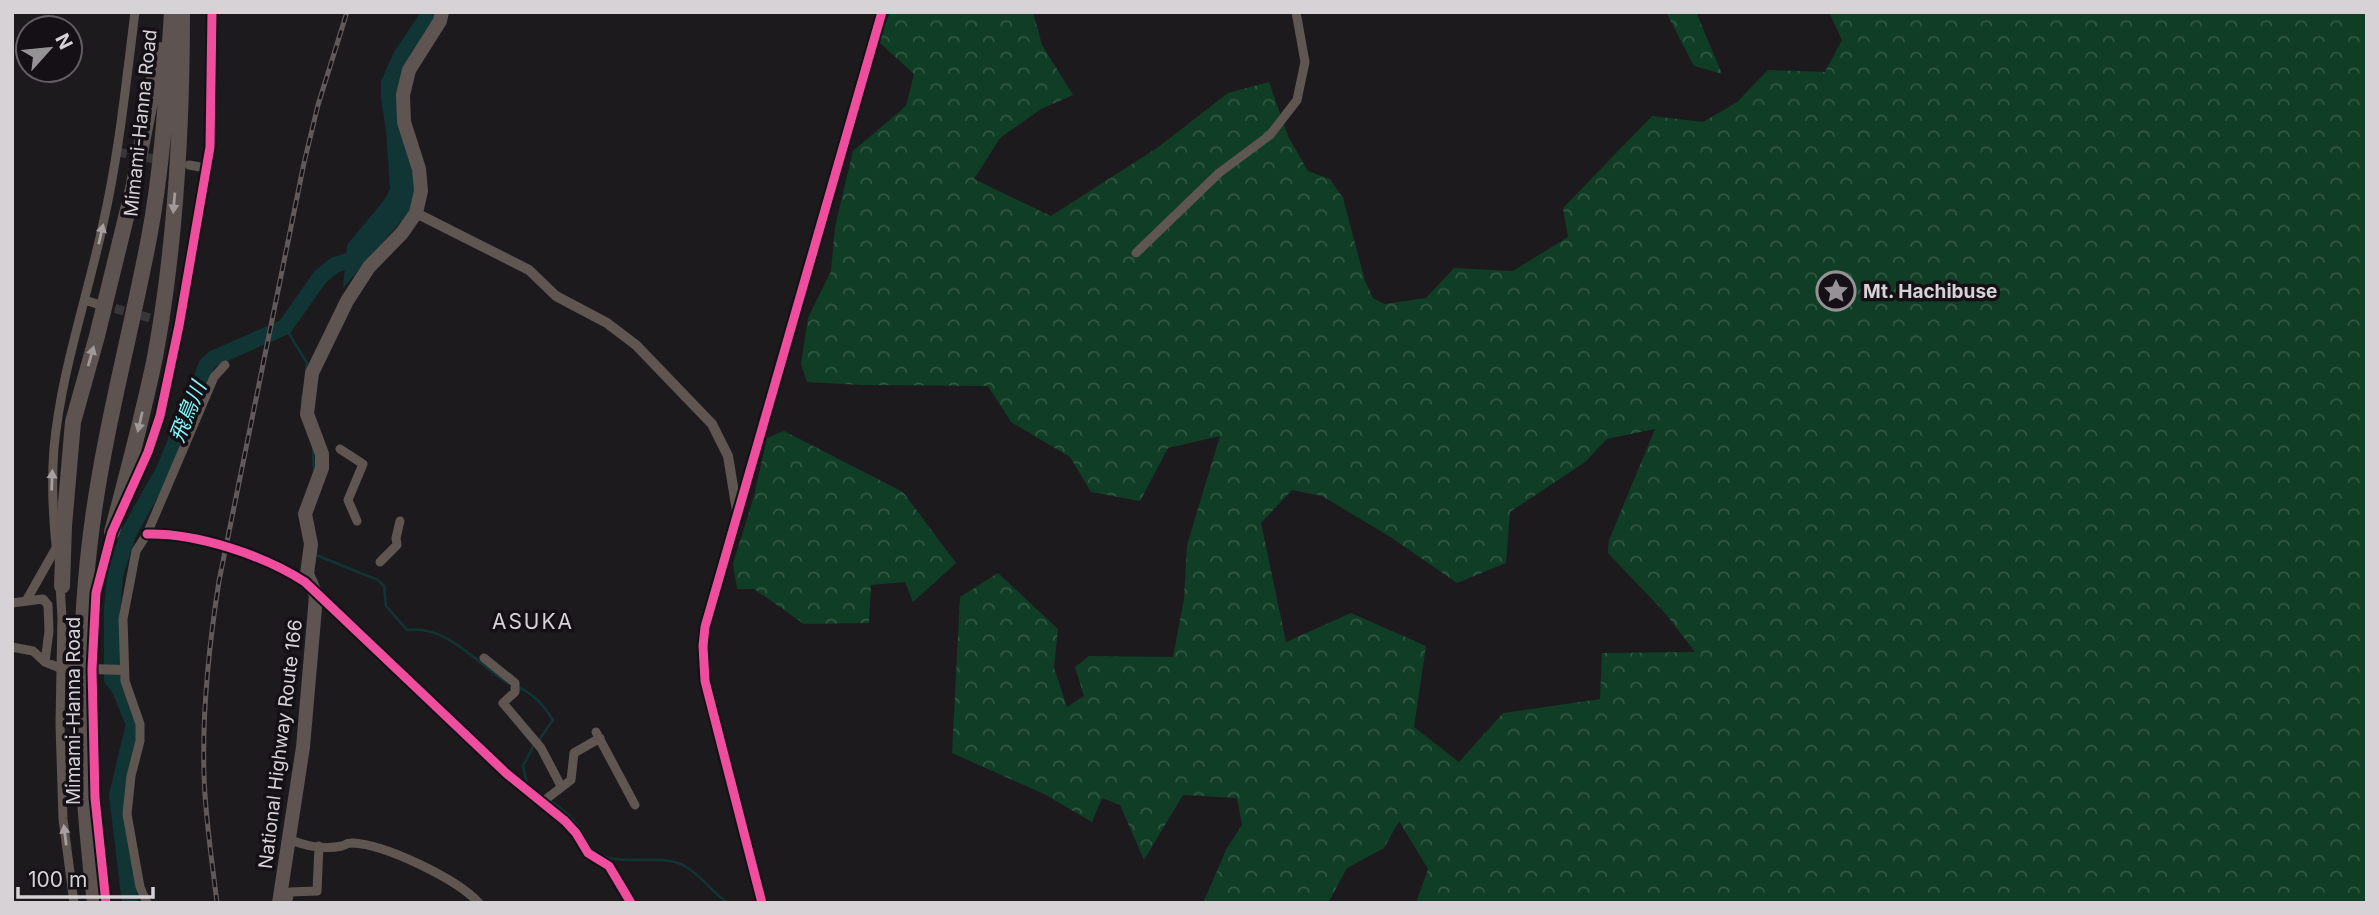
<svg xmlns="http://www.w3.org/2000/svg" width="2379" height="915" viewBox="0 0 2379 915" font-family="Inter,'Noto Sans JP',sans-serif">
<style>
.forest{fill:url(#forest-crowns);fill-rule:evenodd}
.water{fill:#113435}
.lines{fill:none;stroke-linecap:round;stroke-linejoin:round}
.stream{stroke:#113435;stroke-width:2.5}
.river{stroke:#113435;stroke-width:16}
.minor-tunnel{stroke:#39363a;stroke-width:9;stroke-dasharray:9 4.5;stroke-linecap:butt}
.minor{stroke:#5f5651;stroke-width:9}
.tertiary{stroke:#5f5651;stroke-width:10}
.trunk{stroke:#5e5452;stroke-width:14}
.motorway{stroke:#5d5351;stroke-width:16}
.rail-casing{stroke:#605b5a;stroke-width:5}
.rail{stroke:#151016;stroke-width:2.5;stroke-dasharray:8;stroke-linecap:butt}
.cycleway-casing{stroke:#151016;stroke-width:13}
.cycleway{stroke:#ef4d9e;stroke-width:9}
.oneway{fill:#a0999a}
.oneway2{fill:#a6a0a1}
.labels{text-anchor:middle;stroke-width:7;stroke-linejoin:round;paint-order:stroke}
.street-label{font-size:19px;fill:#d6d2d6;stroke:#151016}
.poi-label{font-size:19px;font-weight:bold;fill:#d6d2d6;stroke:#151016;text-anchor:start}
.water-label{font-size:21px;font-style:italic;fill:#80fafa;stroke:#151016}
.neighbourhood-label{font-size:21px;letter-spacing:2px;fill:#d6d2d6;stroke:#151016}
</style>
<defs>
<pattern id="forest-crowns" width="20" height="18" patternUnits="userSpaceOnUse" patternTransform="scale(1.75)"><rect width="20" height="18" fill="#103d25"/><path d="M2 6a3 3 0 1 1 6 0M12 15a3 3 0 1 1 6 0" fill="none" stroke="#325844"/></pattern>
</defs>
<rect width="100%" height="100%" fill="#1d1a1e"/>
<path class="forest" d="M890,12H1033L1042,45L1073,95L1041,109L1000,138L974,179L1051,216L1157,148L1228,93L1269,82L1288,136L1308,171L1330,179L1343,198L1365,281L1373,298L1384,304L1426,298L1454,268L1513,271L1568,237L1563,208L1652,116L1703,122L1737,102L1768,70L1825,72L1842,40L1829,12H2367V903H1416L1428,869L1399,821L1384,848L1347,868L1328,903H1203L1227,848L1242,825L1237,798L1183,795L1144,860L1120,805L1102,798L1092,822L1044,794L952,753L960,597L998,573L1058,629L1054,668L1067,707L1084,696L1075,667L1089,656L1173,657L1184,599L1187,545L1220,436L1168,448L1140,501L1091,492L1070,457L1011,422L988,386L862,385L807,382L801,364L808,318L831,271L835,227L853,151L906,106L914,74L879,42ZM1655,429L1609,540L1608,553L1665,613L1695,652L1602,653L1600,699L1503,713L1459,762L1414,727L1426,646L1351,613L1286,642L1261,523L1292,490L1322,496L1392,538L1457,583L1506,563L1510,512L1585,462L1607,439Z
M1666,12H1696L1722,74L1694,66Z
M784,431L903,492L956,563L913,602L905,582L871,585L869,623L804,624L754,589H737L733,564L754,496L767,438Z"/>
<path class="water" d="M421,12H441L404,71L413,164L414,197L411,210L343,288L347,245L385,199L390,189L386,131L381,98V81L394,52Z"/>
<g class="lines">
<path class="stream" d="M285,327L307,363L306,372
M302,410V396
M313,450L314,471
M316,555L378,580L384,586L386,606L407,630C448,625 477,664 508,683
M518,687C534,694 544,705 553,720L539,740
M534,745L523,766L527,784L537,793
M549,800C560,807 573,818 580,829C587,838 588,848 599,854C625,867 657,853 683,865C702,875 711,892 728,903"/>
<path class="river" d="M130,903L117,795L134,724L119,688L112,679V612L115,575L128,534L164,470L207,364L214,358L285,327L320,277L335,265L351,260L359,250"/>
<path class="minor-tunnel" d="M118,152L181,164
M102,305L169,323"/>
<path class="minor" d="M189,165L206,168
M1136,253L1219,173L1270,135L1297,100L1305,62L1296,12
M85,300L97,304
M340,449L363,464L348,500L357,521
M128,497L160,416L192,256L210,147L212,12
M147,534C197,533 263,555 305,582L507,774L565,821L576,833L588,853L609,866L631,903
M57,555C53,519 51,485 54,448C61,372 87,298 103,224C119,154 126,83 135,12
M380,562L397,545L396,538L400,521
M60,583L62,619
M26,601L56,548
M12,603L43,599L48,605L49,631L45,662L60,668
M62,616L60,724L63,819L74,903
M12,647L33,651L45,662
M484,658L515,683V692L503,703L541,748L561,786
M596,732L635,805
M541,803L571,780L574,753L600,738
M289,839C304,846 325,850 342,846C349,844 345,843 352,843C385,844 457,879 479,903
M106,903C97,842 94,782 93,720C92,656 90,589 114,529
M147,903L140,887L127,814L131,776L140,741V724L125,681L123,619L136,551L147,534L214,377L225,365
M287,903L290,892L317,891L319,846"/>
<path class="tertiary" d="M416,213L529,270L556,296L607,323L636,345L712,424L728,456L737,511
M60,668L123,670
M762,903L705,681L703,646L705,627L882,12"/>
<path class="trunk" d="M279,903L303,747L315,608L316,595L307,574L311,544L305,514L322,468V454L307,414L312,373L347,301L369,267L402,233L416,213L421,191L419,169L404,122L403,95L409,70L440,21L442,12"/>
<path class="motorway" d="M112,532C127,474 143,416 155,357C176,244 182,127 182,12
M62,586L64,526L73,422L97,336L133,189L160,50
M95,903C79,775 75,646 93,518C106,424 131,332 149,238C163,164 167,88 172,12"/>
<g class="rail-casing">
<path id="rail" d="M217,903C212,860 205,817 204,774C202,709 209,645 219,581L304,163L318,105L347,12"/>
</g>
<use href="#rail" class="rail"/>
<g class="cycleway-casing">
<path id="cycleway" d="M147,534C197,533 263,555 305,582L507,774L565,821L576,833L588,853L609,866L631,903
M106,903L95,798L92,669L96,593L112,532L148,452L160,416L179,326L210,147L212,12
M762,903L705,681L703,646L705,627L882,12"/>
</g>
<use href="#cycleway" class="cycleway"/>
</g>
<defs><path id="oneway-solid" d="M-6-.8H1V-3.2L6.5 0L1 3.2V.8H-6Z" transform="scale(1.75)"/></defs>
<g class="oneway">
<use href="#oneway-solid" transform="translate(174 203) rotate(95)"/>
<use href="#oneway-solid" transform="translate(91 356) rotate(-74)"/>
<use href="#oneway-solid" transform="translate(140 422) rotate(103)"/>
</g>
<g class="oneway2">
<use href="#oneway-solid" transform="translate(101 234) rotate(-77)"/>
<use href="#oneway-solid" transform="translate(52 480) rotate(-88)"/>
<use href="#oneway-solid" transform="translate(65 835) rotate(-97)"/>
</g>
<defs>
<g id="sight-ring" transform="scale(2.0125)"><circle r="9.5" fill="#151016" stroke="#959296" stroke-width="1.5"/><path d="M0-6L1.8-2.2L6-1.7L2.9 1.2L3.7 5.4L0 3.3L-3.7 5.4L-2.9 1.2L-6-1.7L-1.8-2.2Z" fill="#959296"/></g>
</defs>
<g fill-rule="evenodd">
<use href="#sight-ring" x="1836" y="291"/>
</g>
<g class="labels">
<g class="street-label">
<text transform="translate(140 123) rotate(-84)" y="7">Mimami-Hanna Road</text>
<text transform="translate(73 711) rotate(-90)" y="7">Mimami-Hanna Road</text>
<text transform="translate(280 744) rotate(-83)" y="7">National Highway Route 166</text>
</g>
<g class="poi-label">
<text x="1863" y="298">Mt. Hachibuse</text>
</g>
<g class="water-label">
<text transform="translate(188 412) rotate(-68)" y="7">飛鳥川</text>
</g>
<g class="neighbourhood-label">
<text x="533" y="629">ASUKA</text>
</g>
</g>
<rect width="2379" height="915" fill="none" stroke="#d6d2d6" stroke-width="28"/>
<g transform="translate(49 49) rotate(63)"><circle r="33" fill="#151016" stroke="#625e63" stroke-width="2"/>
<path d="M0-5L12 26L0 18L-12 26Z" fill="#959296"/>
<text y="-10" font-size="19" font-weight="bold" text-anchor="middle" fill="#d6d2d6">N</text>
</g>
<path d="M18 887v10h135v-10" fill="none" stroke="#d6d2d6" stroke-width="3.5"/>
<text x="28" y="887" font-size="21" fill="#d6d2d6" stroke="#151016" stroke-width="5" paint-order="stroke">100 m</text>
</svg>
